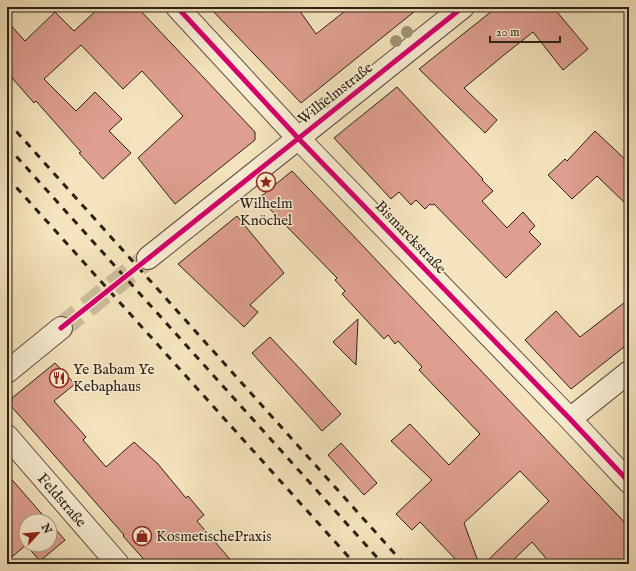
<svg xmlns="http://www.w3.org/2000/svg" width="636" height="571" viewBox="0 0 636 571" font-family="'IM FELL English',serif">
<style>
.building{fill:#de9f90;stroke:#2b2117}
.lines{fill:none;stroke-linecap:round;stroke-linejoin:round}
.minor-tunnel{stroke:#ccbc9b;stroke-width:22;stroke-dasharray:22 11;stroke-linecap:butt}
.minor-casing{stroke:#5d5240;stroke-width:24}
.minor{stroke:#f8edd3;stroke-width:22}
.rail{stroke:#2b2117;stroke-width:3;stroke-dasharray:7 7;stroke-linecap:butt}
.cycleway-casing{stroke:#f8edd3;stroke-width:8}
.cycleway{stroke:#d6006c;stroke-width:5}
.tree{fill:#9e9374}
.labels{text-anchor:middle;stroke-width:3;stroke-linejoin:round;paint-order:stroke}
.street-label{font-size:15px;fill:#2b2117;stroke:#f8edd3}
.poi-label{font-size:15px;fill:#2b2117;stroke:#f8edd3;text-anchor:start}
</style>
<rect width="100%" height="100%" fill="#f4e3bc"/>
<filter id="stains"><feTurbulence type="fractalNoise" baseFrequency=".005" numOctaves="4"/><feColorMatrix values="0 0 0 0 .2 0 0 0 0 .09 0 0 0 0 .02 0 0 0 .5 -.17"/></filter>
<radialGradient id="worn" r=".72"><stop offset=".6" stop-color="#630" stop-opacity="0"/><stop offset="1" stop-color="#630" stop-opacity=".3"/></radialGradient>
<path class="building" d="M100,7H137L255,132V140L175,204L138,158L183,116L142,71L123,89L81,45L44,79L76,111L95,92L122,119L109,131L131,153L103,179L79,153L81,152L36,101L34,103L7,72V21L25,41L55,12L74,31Z
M209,7H297L316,34L350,7H420L301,103Z
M497,7H553L588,49L563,70L533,32L504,55L464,88L497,120L485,133L419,69Z
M397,87L483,179L482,180L493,191L482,201L507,228L523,212L535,226L529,232L541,244L506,278L434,204L432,205L430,204L425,209L416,200L411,205L399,192L391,199L334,138Z
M595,131L629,163V207L597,176L572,199L548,175L565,159L567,161Z
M292,171L629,527V564H551L532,542L509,564H484L549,501L520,471L464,523L479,564H460L420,522L412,530L396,514L432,480L391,441L410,424L449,465L480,434L419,370L422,367L398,341L395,344L388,335L384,339L342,294L345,291L335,280L337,278L259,198Z
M237,216L284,273L250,305L258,312L244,327L178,264Z
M629,299V343L571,389L525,340L556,311L580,337Z
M358,319L356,365L333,342Z
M270,337L303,372L341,414L322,431L252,353Z
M55,363L75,384L54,401L86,437L83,440L106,467L134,442L158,464L186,498L188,496L204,515L197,521L234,564H148L123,536L124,535L11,406L12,398Z
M341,443L377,483L364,495L328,455Z
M7,474L48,521H26V545L7,561Z
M50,523L65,540L40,561L26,545H50Z"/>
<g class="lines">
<path class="minor-tunnel" d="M61,328L148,258"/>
<g class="minor-casing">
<path id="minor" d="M177,7L298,138L570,419L629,482
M148,258L463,7
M7,372L61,328
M570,419L629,372
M7,436L118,564"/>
</g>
<use href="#minor" class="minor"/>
<path class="rail" d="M7,121L404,564
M7,146L383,564
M7,177L355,564"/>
<g class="cycleway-casing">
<path id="cycleway" d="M177,7L298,138L570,419L629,482
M61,328L463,7"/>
</g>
<use href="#cycleway" class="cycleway"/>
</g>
<g class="tree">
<circle cx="407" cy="32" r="6"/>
<circle cx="396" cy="41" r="6"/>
<circle cx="324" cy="103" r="6"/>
</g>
<defs>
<g id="sight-ring" transform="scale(1)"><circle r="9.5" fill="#f8edd3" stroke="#8f2418" stroke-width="1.5"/><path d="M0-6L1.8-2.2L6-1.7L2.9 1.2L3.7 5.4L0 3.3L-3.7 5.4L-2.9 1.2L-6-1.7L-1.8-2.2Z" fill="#8f2418"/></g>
<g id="restaurant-ring" transform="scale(1)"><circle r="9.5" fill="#f8edd3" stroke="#8f2418" stroke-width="1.5"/><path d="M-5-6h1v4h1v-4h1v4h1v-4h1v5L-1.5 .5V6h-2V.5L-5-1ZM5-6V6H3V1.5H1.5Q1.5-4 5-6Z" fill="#8f2418"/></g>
<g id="shop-ring" transform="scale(1)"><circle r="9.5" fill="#f8edd3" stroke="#8f2418" stroke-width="1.5"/><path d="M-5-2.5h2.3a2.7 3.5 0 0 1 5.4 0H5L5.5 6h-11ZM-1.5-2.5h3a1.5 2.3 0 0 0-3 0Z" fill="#8f2418"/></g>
</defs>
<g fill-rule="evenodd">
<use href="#sight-ring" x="266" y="182"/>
<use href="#restaurant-ring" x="59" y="378"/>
<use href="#shop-ring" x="142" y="536"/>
</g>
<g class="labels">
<g class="street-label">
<text transform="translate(335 93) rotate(-38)" y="5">Wilhelmstraße</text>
<text transform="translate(411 237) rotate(46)" y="5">Bismarckstraße</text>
<text transform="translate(62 500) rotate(49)" y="5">Feldstraße</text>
</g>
<g class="poi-label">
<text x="266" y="208" text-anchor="middle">Wilhelm<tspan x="266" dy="17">Knöchel</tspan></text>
<text x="73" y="374">Ye Babam Ye<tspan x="73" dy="17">Kebaphaus</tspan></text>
<text x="156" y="541">KosmetischePraxis</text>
</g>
</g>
<rect width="636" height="571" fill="none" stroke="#f4e3bc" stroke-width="24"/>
<rect x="8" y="8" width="620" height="555" fill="none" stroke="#2b2117" stroke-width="2"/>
<rect x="12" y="12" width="612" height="547" fill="none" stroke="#2b2117"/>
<g transform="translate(38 533) rotate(63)"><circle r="19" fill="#f8edd3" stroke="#a69b88"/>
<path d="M0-3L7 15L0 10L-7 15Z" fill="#8f2418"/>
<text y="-6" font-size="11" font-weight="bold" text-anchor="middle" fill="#2b2117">N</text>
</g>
<path d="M490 36v6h70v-6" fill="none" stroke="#2b2117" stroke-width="2"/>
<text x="496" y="36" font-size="12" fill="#2b2117" stroke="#f8edd3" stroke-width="3" paint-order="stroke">20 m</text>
<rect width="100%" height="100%" filter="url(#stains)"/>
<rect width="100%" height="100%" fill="url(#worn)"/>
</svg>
